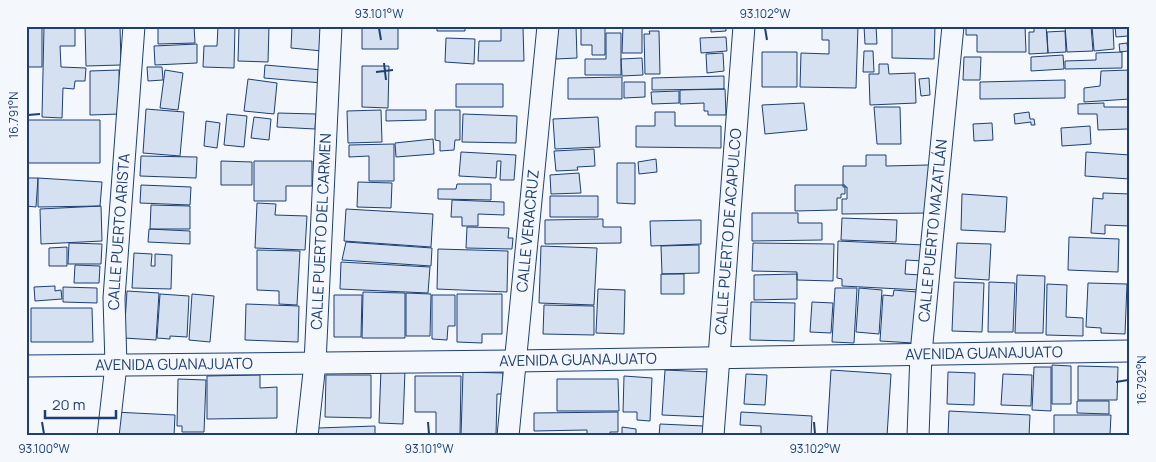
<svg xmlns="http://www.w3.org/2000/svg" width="1156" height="462" viewBox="0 0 1156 462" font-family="Manrope,sans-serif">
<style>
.building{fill:#d5e0f0;stroke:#1d3f73}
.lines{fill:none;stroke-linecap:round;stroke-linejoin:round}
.minor-casing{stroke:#1d3f73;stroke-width:23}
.minor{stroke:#f4f7fb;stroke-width:21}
.ticks{fill:none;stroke:#1d3f73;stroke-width:2}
.labels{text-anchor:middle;stroke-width:4;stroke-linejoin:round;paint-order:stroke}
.street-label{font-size:15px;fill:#1d3f73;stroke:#f4f7fb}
.neatline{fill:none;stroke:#1d3f73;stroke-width:2}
.ticks-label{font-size:12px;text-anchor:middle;fill:#1d3f73}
</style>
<rect width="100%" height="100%" fill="#f4f7fb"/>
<path class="building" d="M26,26H42V67H26Z
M44,26H75V46H60L61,67L86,68L85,81H75L74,89L63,88L62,118L42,117Z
M85,26H120L121,65L86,66Z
M158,26H194L195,43L158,44Z
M218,26H235L234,68L203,67L204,46H217Z
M239,26H269L268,62L238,61Z
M292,26H324L322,51L291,48Z
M362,26H398V49H362Z
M437,26H465V31H437Z
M554,26H576L577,58L556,59Z
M591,26H605V55H592V45H581V28Z
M623,26H642V53H622Z
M711,26H726V31L711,32Z
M822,26H858L856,88L800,87L801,53L829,54V40H822Z
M864,26H876L877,44H865Z
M892,26H935L934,59L892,58Z
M966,26H1025L1026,52H977V35H966Z
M1034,26H1046L1048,53L1029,54V32H1034Z
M1065,26H1091L1093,51L1067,52Z
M1092,26H1113L1114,49L1094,51Z
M1115,26H1130V53L1128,36L1116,37Z
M501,28H523L524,61H478L479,41H501Z
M649,31H659L660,74H645L644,34H650Z
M1065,31L1066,52L1048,53L1047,32Z
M606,33H621V75H585V59H606Z
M726,37L727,51L701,53L700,38Z
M446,38L475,39L474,64L445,62Z
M1127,43L1128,51L1120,52L1119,44Z
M197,44V63L155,65L154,46Z
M864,51H873L874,72H863Z
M762,52H797V87H762Z
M1122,52V68L1065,69V61L1096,60V53Z
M723,53L724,71L707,73L706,54Z
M1063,55L1064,69L1031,71V57Z
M964,57H981L980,80H963Z
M642,58L643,75L622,76L621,59Z
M879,64H888L889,74L915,73L916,103L870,105L869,74H879Z
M265,65L323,70L322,83L264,78Z
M362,66H389L388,108L362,107Z
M147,67H162L163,80L148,81Z
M119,70L120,114L90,115V71Z
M165,70L183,73L178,110L160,108Z
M1130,70V99L1084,102V88L1100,86L1101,71Z
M724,76V89L652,90V78Z
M622,77V99H568V78Z
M929,78L930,95L921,96L919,79Z
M248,79L277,83L274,114L244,111Z
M1065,80V98L980,99V82Z
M624,82H645V97L624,98Z
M456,84H503V107H456Z
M725,89L726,115H708V111H704V103L680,104V90Z
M679,91V103L652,104L651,92Z
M804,103L807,130L765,134L762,105Z
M1104,103V107H1128V129L1098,130L1097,114H1078V104Z
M874,107H900L901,144H877Z
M146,109L184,112L180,156L143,153Z
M381,110L382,142L348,143L347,111Z
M386,110H426V120L386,121Z
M435,110H460V140H455L454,150L440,151V141L435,140Z
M655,112H675V126H721V148L636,147V126H655Z
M1029,112L1030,119H1034L1035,125H1031V122L1015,124L1014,114Z
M278,113L316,114L315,129L277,127Z
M227,114L247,116L244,147L224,145Z
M463,114L517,116L516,143L462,142Z
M254,117L271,119L269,140L251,138Z
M598,117L600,147L555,149L553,119Z
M26,120H100V163H26Z
M206,121L220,123L217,148L204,146Z
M992,123L993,140L974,141L973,124Z
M1090,126L1091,144L1062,146L1061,128Z
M433,139L434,154L396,157L395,143Z
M394,144V181H369V156L349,157V145Z
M594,149L595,166L577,167L578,170L556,171L554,151Z
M461,152L516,155L514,180H500L501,161H497L496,178L459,176Z
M1086,152L1130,155V179L1085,176Z
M866,155H886V166L929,165L930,213L842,214V199H847V187H843V166H866Z
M141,156L197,157L196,178L140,176Z
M656,159L657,172L639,174L638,162Z
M221,161L252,162V185H221Z
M254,161H312V186H286V201H254Z
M617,163H635V204L617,203Z
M579,173L581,193L551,194L550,175Z
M26,178H38L36,207L26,206Z
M38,178L102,182L100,206L38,207Z
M358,182L392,183L391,208L357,207Z
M457,184H491V200L438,199V189H456Z
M141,185L191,187L190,205L140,203Z
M795,185H845V194H841V198H837V210L795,211Z
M1103,193L1130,194L1129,226L1105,225V234L1091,233L1093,198L1103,199Z
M962,194L1007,197L1005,232L961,230Z
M550,196H598V217H550Z
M452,200L504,202V215L478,214V226H462V217H451Z
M257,203L276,204L275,215L307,216L305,250L255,248Z
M151,205L190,206V229H150Z
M101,206L102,241L41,244L40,209Z
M346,209L433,214L431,247L344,241Z
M752,213H798V223H822V240L752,241Z
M842,218L897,220L896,242L841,240Z
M603,219V227H621V243L545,244V220Z
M701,220V244L651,246L650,221Z
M467,227L509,228L508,238H513L512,249L466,248Z
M149,229L190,231V244L148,242Z
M1069,237L1119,239L1118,272L1068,270Z
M838,241L924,245L923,261L906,260L905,274L921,275L920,290L842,286V279L837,278Z
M346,242L432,248L431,266L342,260Z
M69,243L102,244L101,264H68Z
M753,243L834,244L833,281L797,280V272L752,271Z
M957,243L991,244L989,280L955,278Z
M699,245V273L662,274L661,246Z
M541,246L597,248L594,305L539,303Z
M67,247V266H49V248Z
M438,249L508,251L507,292L437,289Z
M257,250L300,251L297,305L279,304V291L257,290Z
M134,253L152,254L151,266H155V254L172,255L171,289L132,288Z
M341,262L430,267L428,293L340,289Z
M75,265L100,266L99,283H74Z
M661,274H684V294H661Z
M797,274V299L754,300V275Z
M1017,275L1045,276L1043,333H1015Z
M954,282L984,283L982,332L952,331Z
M989,282L1015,283L1013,332H988Z
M1088,283L1127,284L1125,334L1101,333V328L1086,327Z
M1047,284L1067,285L1066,317L1083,318V336L1046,335Z
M55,286V291L61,290L62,299L35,301L34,287Z
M63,287L97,288V303L63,302Z
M835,288H857L854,343L832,342Z
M859,288L882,290L879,334L856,332Z
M598,289L625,290L624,334L596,333Z
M894,290L917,292L913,343L880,341L883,295L893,296Z
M127,291L159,293L156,340L124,338Z
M363,292L405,293V338H362Z
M406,293L431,294L430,336H406Z
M160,294L189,296L187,337L170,336V339L157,338Z
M192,294L214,296L210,342L189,340Z
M457,294H502V334H482V343L457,342Z
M334,295H362L361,337H334Z
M432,295H455V326H448L447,340L432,339Z
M751,302L795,303L794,341L750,340Z
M812,302L833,303L831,333L810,332Z
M246,304L299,306L298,342L245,340Z
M544,305L594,306V335L543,334Z
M26,307H28V340H26Z
M31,308H92L93,342H31Z
M1052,365L1071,366V404H1052Z
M1078,366L1118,367L1117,400H1078Z
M1034,367H1051V411L1032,410Z
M381,369L405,370L403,424L379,423Z
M665,370L710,372L708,417L662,415Z
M831,370L891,374L887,436H827Z
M463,372L503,373V394H497L496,436H461Z
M948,372L975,373L974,405L947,404Z
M746,374L767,375L765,405L744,404Z
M1003,374L1032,375L1031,406L1001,405Z
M260,375V388L277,387V418L207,419V376Z
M326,375H371V418L325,417Z
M415,376H461L460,436H436V412H415Z
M624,376L652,378L650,421L637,420V412H623Z
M178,379L206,380L204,432H182V426H177Z
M557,379H618L619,411H557Z
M1077,401H1109V414L1077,413Z
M949,411L1030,415L1029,436H948Z
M114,412L175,415L174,436H113Z
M618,412V432H610V436H587V430L534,431V413Z
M741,412L812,416L811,436L761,435V426L740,425Z
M1054,415H1111L1110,434H1054Z
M660,424L704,426L703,436H659Z
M375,426V435L388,436H318V428Z
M622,427L636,429V436H622Z"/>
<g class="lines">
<g class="minor-casing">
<g id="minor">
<path id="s1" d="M26,366L515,361L1130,351"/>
<path id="s2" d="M108,436L116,365L114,298L134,26"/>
<path id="s3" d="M307,436L315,363L331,26"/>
<path id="s4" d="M508,436L548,26"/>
<path id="s5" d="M713,436L744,26"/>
<path id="s6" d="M918,436L921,353L953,26"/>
</g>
</g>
<use href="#minor" class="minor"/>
</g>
<path class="ticks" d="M379,28L381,40M765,28L767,40M384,63L386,80M376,72L393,70M28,115L40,114M1116,382L1128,380M42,422L44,434M428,422L429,434M814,422L815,434"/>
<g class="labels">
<g class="street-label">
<text dy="5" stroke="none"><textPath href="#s2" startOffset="205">CALLE PUERTO ARISTA</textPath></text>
<text dy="5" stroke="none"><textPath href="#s3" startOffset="205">CALLE PUERTO DEL CARMEN</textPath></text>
<text dy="5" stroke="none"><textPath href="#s4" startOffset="206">CALLE VERACRUZ</textPath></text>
<text dy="5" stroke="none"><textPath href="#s5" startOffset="205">CALLE PUERTO DE ACAPULCO</textPath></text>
<text dy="5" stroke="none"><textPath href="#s6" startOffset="206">CALLE PUERTO MAZATLÁN</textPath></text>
<text dy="5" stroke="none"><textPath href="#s1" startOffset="958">AVENIDA GUANAJUATO</textPath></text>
<text dy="5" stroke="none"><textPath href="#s1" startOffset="552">AVENIDA GUANAJUATO</textPath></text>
<text dy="5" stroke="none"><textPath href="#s1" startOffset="148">AVENIDA GUANAJUATO</textPath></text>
</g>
</g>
<rect width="1156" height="462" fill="none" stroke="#f4f7fb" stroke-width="55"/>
<path d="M45 410v8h71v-8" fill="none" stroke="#1d3f73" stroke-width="2.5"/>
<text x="52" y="410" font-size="15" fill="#1d3f73" stroke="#f4f7fb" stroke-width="4" paint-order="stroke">20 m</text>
<rect x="28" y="28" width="1100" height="406" class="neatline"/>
<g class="ticks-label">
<text x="379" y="18">93.101°W</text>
<text x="765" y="18">93.102°W</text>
<text transform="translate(14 115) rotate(-90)" y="4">16.791°N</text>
<text transform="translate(1142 380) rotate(-90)" y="4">16.792°N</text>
<text x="44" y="453">93.100°W</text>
<text x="429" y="453">93.101°W</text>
<text x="815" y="453">93.102°W</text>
</g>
</svg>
